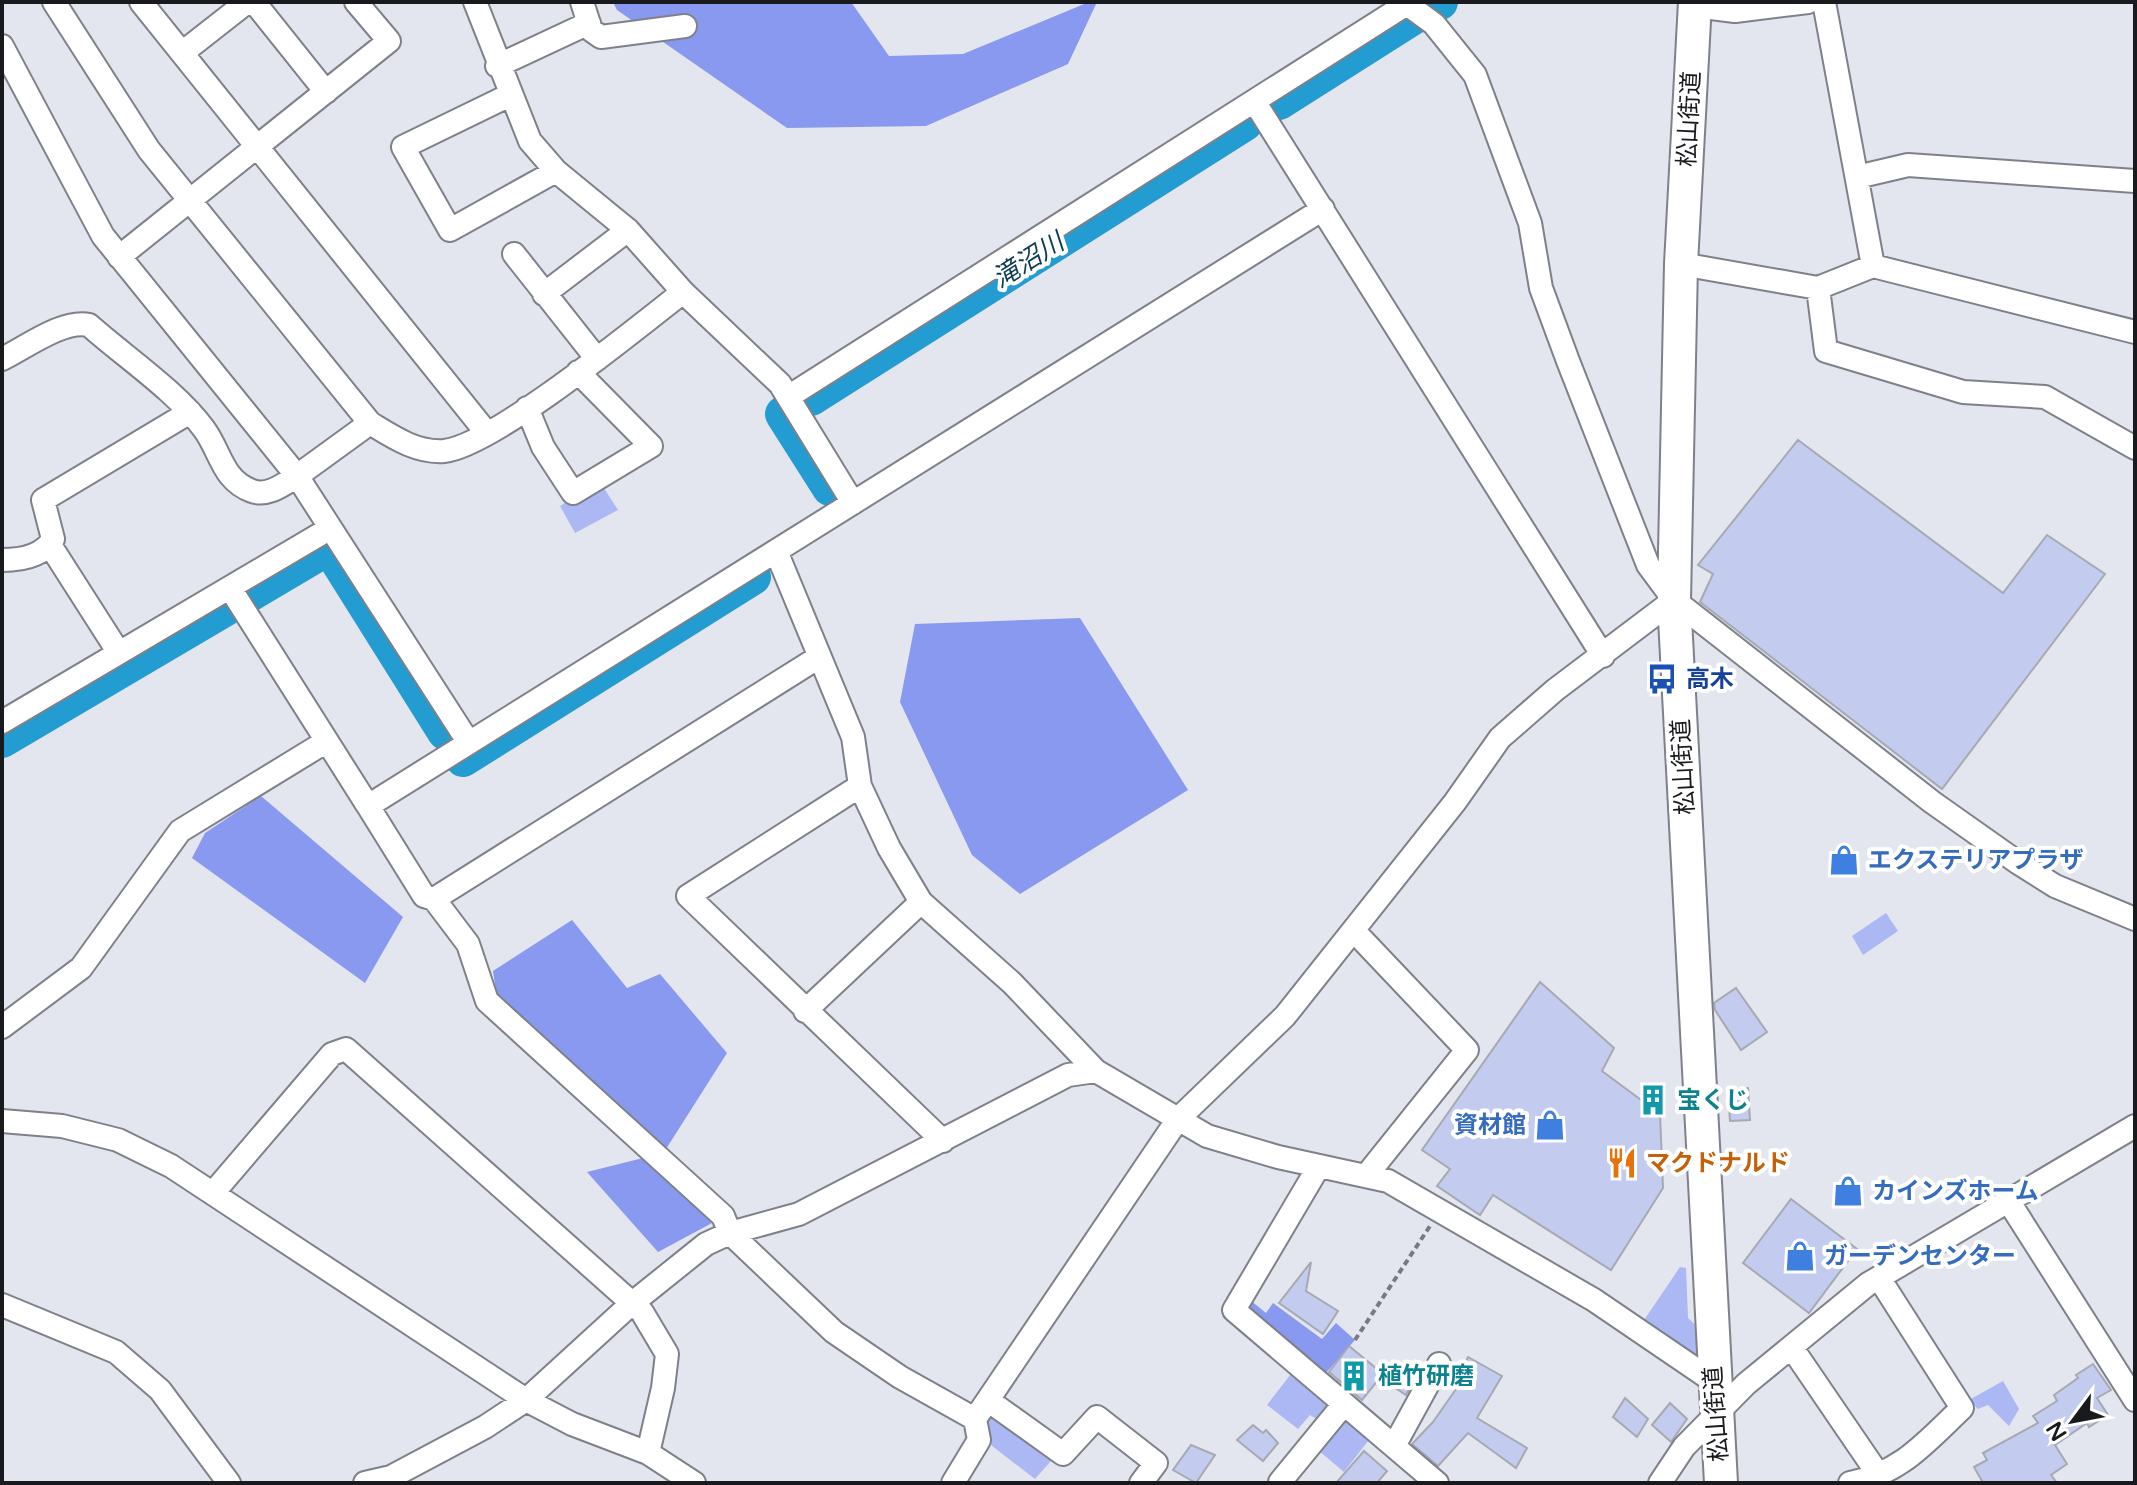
<svg xmlns="http://www.w3.org/2000/svg" width="2137" height="1485" viewBox="0 0 2137 1485" font-family="'Varela Round','Noto Sans JP',sans-serif">
<style>
.green{fill:#abb8f4}
.forest{fill:#8999ef}
.lines{fill:none;stroke-linecap:round;stroke-linejoin:round}
.river{stroke:#239cd2;stroke-width:36}
.building{fill:#c3cbef;stroke:#a7a9b2;stroke-width:2}
.street-casing{stroke:#7e8189;stroke-width:26}
.secondary-casing{stroke:#7e8189;stroke-width:36}
.path{stroke:#787a80;stroke-width:4;stroke-dasharray:6 4;stroke-linecap:butt}
.street{stroke:#fff;stroke-width:22}
.secondary{stroke:#fff;stroke-width:32}
.labels{text-anchor:middle;stroke-width:8;stroke-linejoin:round;paint-order:stroke}
.street-label{font-size:24px;fill:#191a1d;stroke:#fff}
.transit-label{font-size:24px;font-weight:bold;fill:#164399;stroke:#fff;text-anchor:start}
.shop-label{font-size:24px;font-weight:bold;fill:#366cbe;stroke:#fff;text-anchor:start}
.culture-label{font-size:24px;font-weight:bold;fill:#0d838f;stroke:#fff;text-anchor:start}
.food-label{font-size:24px;font-weight:bold;fill:#c56008;stroke:#fff;text-anchor:start}
.water-label{font-size:26px;font-style:italic;fill:#0c3c53;stroke:#fff}
</style>
<rect width="100%" height="100%" fill="#e3e5ef"/>
<path class="green" d="M600,482L618,510L575,533L560,506Z
M1886,913L1898,931L1863,955L1852,936Z
M1680,1267L1686,1268L1688,1318L1700,1329L1701,1354L1690,1359L1640,1326Z
M1294,1370L1330,1406L1320,1421L1310,1415L1298,1429L1267,1405Z
M2003,1381L2019,1409L2009,1426L1988,1405L1978,1409L1969,1400Z
M985,1404L1058,1453L1035,1479L987,1442Z
M1344,1413L1368,1441L1344,1472L1312,1445Z"/>
<path class="forest" d="M613,2H851L889,56L963,54L1089,2H1097L1068,64L926,126L787,128L617,10Z
M1080,618L1188,790L1020,894L972,855L900,702L915,624Z
M261,796L403,917L365,983L192,858L205,833Z
M572,920L627,988L660,974L727,1053L666,1149L497,998L493,971Z
M647,1157L712,1223L658,1252L587,1172Z
M1250,1300L1266,1313L1273,1303L1322,1339L1336,1323L1355,1340L1318,1382L1239,1314Z"/>
<g class="lines">
<path class="river" d="M1431,6L1440,2
M1279,102L1413,17
M811,398L1245,123
M783,414L830,488
M248,595L329,547L445,732
M2,740L226,608
M463,759L753,577"/>
</g>
<path class="building" d="M1798,440L2003,593L2047,535L2105,574L1942,789L1700,602L1713,574L1698,565Z
M1540,982L1614,1048L1602,1071L1660,1114L1663,1188L1611,1270L1493,1195L1480,1215L1437,1186L1450,1169L1422,1150Z
M1736,988L1767,1032L1741,1050L1715,1010L1714,1003Z
M1748,1088L1750,1120L1730,1121L1728,1090Z
M1791,1199L1857,1249L1809,1313L1743,1263Z
M1311,1262L1306,1291L1338,1311L1323,1334L1279,1303Z
M1349,1346L1383,1374L1362,1400L1329,1372Z
M1468,1357L1502,1376L1477,1418L1527,1448L1516,1468L1468,1433L1438,1466L1412,1444L1433,1422L1461,1382L1457,1380Z
M1394,1363L1417,1375L1406,1395L1385,1381Z
M2093,1364L2111,1390L2097,1398L2108,1415L2089,1427L2087,1423L2055,1445L2067,1464L2051,1475L2057,1483H1983L1974,1467L1987,1460L1983,1453L2038,1423L2033,1416L2057,1401L2054,1395L2078,1378L2076,1375Z
M1625,1398L1648,1419L1637,1437L1613,1417Z
M1670,1403L1687,1419L1671,1442L1652,1425Z
M1253,1425L1263,1433L1266,1430L1278,1443L1263,1461L1237,1440Z
M1191,1445L1215,1455L1196,1483L1173,1470Z
M1364,1451L1387,1471L1377,1483H1336Z"/>
<g class="lines">
<g class="street-casing">
<path id="street" d="M141,2L486,432
M254,2L326,92
M475,2L530,141L556,171L628,230L683,292L780,384L853,503
M582,2L591,30L601,37L685,26
M1404,2L1434,24L1475,75L1530,223L1541,288L1568,361L1648,565L1674,600L1932,802L2017,862L2055,886L2135,919
M1824,2L1873,266
M1695,6L1735,11L1808,2
M2,46L103,236L297,476L370,423L149,150L54,2
M182,53L247,2
M497,66L589,23
M510,95L403,147L450,230L556,171
M1254,101L1603,656
M1857,177L1908,165L2135,181
M514,254L597,359
M119,257L389,41L356,2
M1681,264L1818,288L1873,266L2135,332
M1818,288L1826,351L1963,392L2045,397L2135,448
M544,294L628,230
M2,359C25,348 63,319 89,325C125,357 176,391 204,429C221,452 222,480 252,491C268,497 284,484 297,476L469,743
M788,397L1410,2
M527,408L543,447L573,493L651,446L578,372
M370,423C393,437 416,453 444,451C493,446 638,327 683,292
M50,545L119,653
M776,551L853,737L860,786L889,848L921,902L1012,983L1096,1071L1207,1136L1278,1157L1388,1181L1594,1300L1713,1381
M2,560C22,560 43,556 53,539L43,500L190,412
M230,588L368,806L1323,209
M2,722L329,529
M860,786L688,896L943,1141
M368,806L424,896L434,899L819,657
M434,899L468,944L487,1001L723,1216L730,1233L834,1332L900,1377L975,1419
M1354,931L1467,1050L1366,1176
M805,1011L921,902
M2,1027L81,968L180,831L327,741
M2,1121L62,1126L118,1140L171,1166L526,1400L572,1424L648,1453L694,1483
M1319,1166L1234,1310L1437,1483
M213,1193L332,1054L346,1049L642,1312L667,1354L663,1388L648,1453
M2009,1202L2135,1400
M2,1305L116,1352L160,1390L229,1483
M1792,1348L1880,1477
M989,1401L1063,1454L1097,1417L1156,1463L1141,1483
M1394,1446L1439,1364
M1280,1482L1344,1404
M365,1483L391,1477L485,1427L526,1400L630,1305L706,1244L730,1233L799,1214L1068,1075L1096,1071
M953,1483L979,1440L975,1419L1178,1119L1285,1016L1455,802L1500,738L1555,690L1674,600
M1660,1483L1684,1447L1746,1384L1868,1284L2135,1126
M1850,1483C1901,1473 1925,1443 1962,1408L1879,1278"/>
</g>
<g class="secondary-casing">
<path id="secondary" d="M1695,2L1681,264L1674,600L1721,1483"/>
</g>
<path class="path" d="M1355,1340L1430,1226"/>
<use href="#street" class="street"/>
<use href="#secondary" class="secondary"/>
</g>
<defs>
<g id="bus-bare" transform="scale(2.4)"><path d="M-5-6H5V4H4V6H2V4H-2V6H-4V4H-5ZM-3.5-4V0h7V-4ZM-3.5 1.2v1.5H-2V1.2ZM2 1.2v1.5H3.5V1.2Z" fill="#1a4fb4" stroke="#fff" stroke-width="2.5" paint-order="stroke"/></g>
<g id="shop-bare" transform="scale(2.4)"><path d="M-5-2.5h2.3a2.7 3.5 0 0 1 5.4 0H5L5.5 6h-11ZM-1.5-2.5h3a1.5 2.3 0 0 0-3 0Z" fill="#3f7fe0" stroke="#fff" stroke-width="2.5" paint-order="stroke"/></g>
<g id="building-bare" transform="scale(2.4)"><path d="M-4-6H4V6H1V3H-1V6H-4ZM-2.5-4.3h1.7v1.8h-1.7ZM.8-4.3h1.7v1.8H.8ZM-2.5-1h1.7V.8h-1.7ZM.8-1h1.7V.8H.8Z" fill="#0f9aa8" stroke="#fff" stroke-width="2.5" paint-order="stroke"/></g>
<g id="restaurant-bare" transform="scale(2.4)"><path d="M-5-6h1v4h1v-4h1v4h1v-4h1v5L-1.5 .5V6h-2V.5L-5-1ZM5-6V6H3V1.5H1.5Q1.5-4 5-6Z" fill="#e8710a" stroke="#fff" stroke-width="2.5" paint-order="stroke"/></g>
</defs>
<g fill-rule="evenodd">
<use href="#bus-bare" x="1662" y="679"/>
<use href="#shop-bare" x="1844" y="860"/>
<use href="#building-bare" x="1653" y="1100"/>
<use href="#shop-bare" x="1550" y="1125"/>
<use href="#restaurant-bare" x="1622" y="1163"/>
<use href="#shop-bare" x="1848" y="1191"/>
<use href="#shop-bare" x="1800" y="1256"/>
<use href="#building-bare" x="1354" y="1376"/>
</g>
<g class="labels">
<g class="street-label">
<text transform="translate(1689 119) rotate(-87)" y="8">松山街道</text>
<text transform="translate(1683 767) rotate(-93)" y="8">松山街道</text>
<text transform="translate(1716 1414) rotate(-94)" y="8">松山街道</text>
</g>
<g class="transit-label">
<text x="1686" y="687">高木</text>
</g>
<g class="shop-label">
<text x="1868" y="868">エクステリアプラザ</text>
<text x="1526" y="1133" text-anchor="end">資材館</text>
<text x="1872" y="1199">カインズホーム</text>
<text x="1824" y="1264">ガーデンセンター</text>
</g>
<g class="culture-label">
<text x="1677" y="1108">宝くじ</text>
<text x="1378" y="1384">植竹研磨</text>
</g>
<g class="food-label">
<text x="1646" y="1171">マクドナルド</text>
</g>
<g class="water-label">
<text transform="translate(1028 260) rotate(-32)" y="9">滝沼川</text>
</g>
</g>
<rect width="2137" height="1485" fill="none" stroke="#191a1d" stroke-width="8"/>
<g transform="translate(2073 1421) rotate(238)" stroke="#ffffff" stroke-width="6" paint-order="stroke">
<path d="M0-6L14 30L0 20L-14 30Z" fill="#191a1d"/>
<text y="-12" font-size="22" font-weight="bold" text-anchor="middle" fill="#191a1d">N</text>
</g>
</svg>
